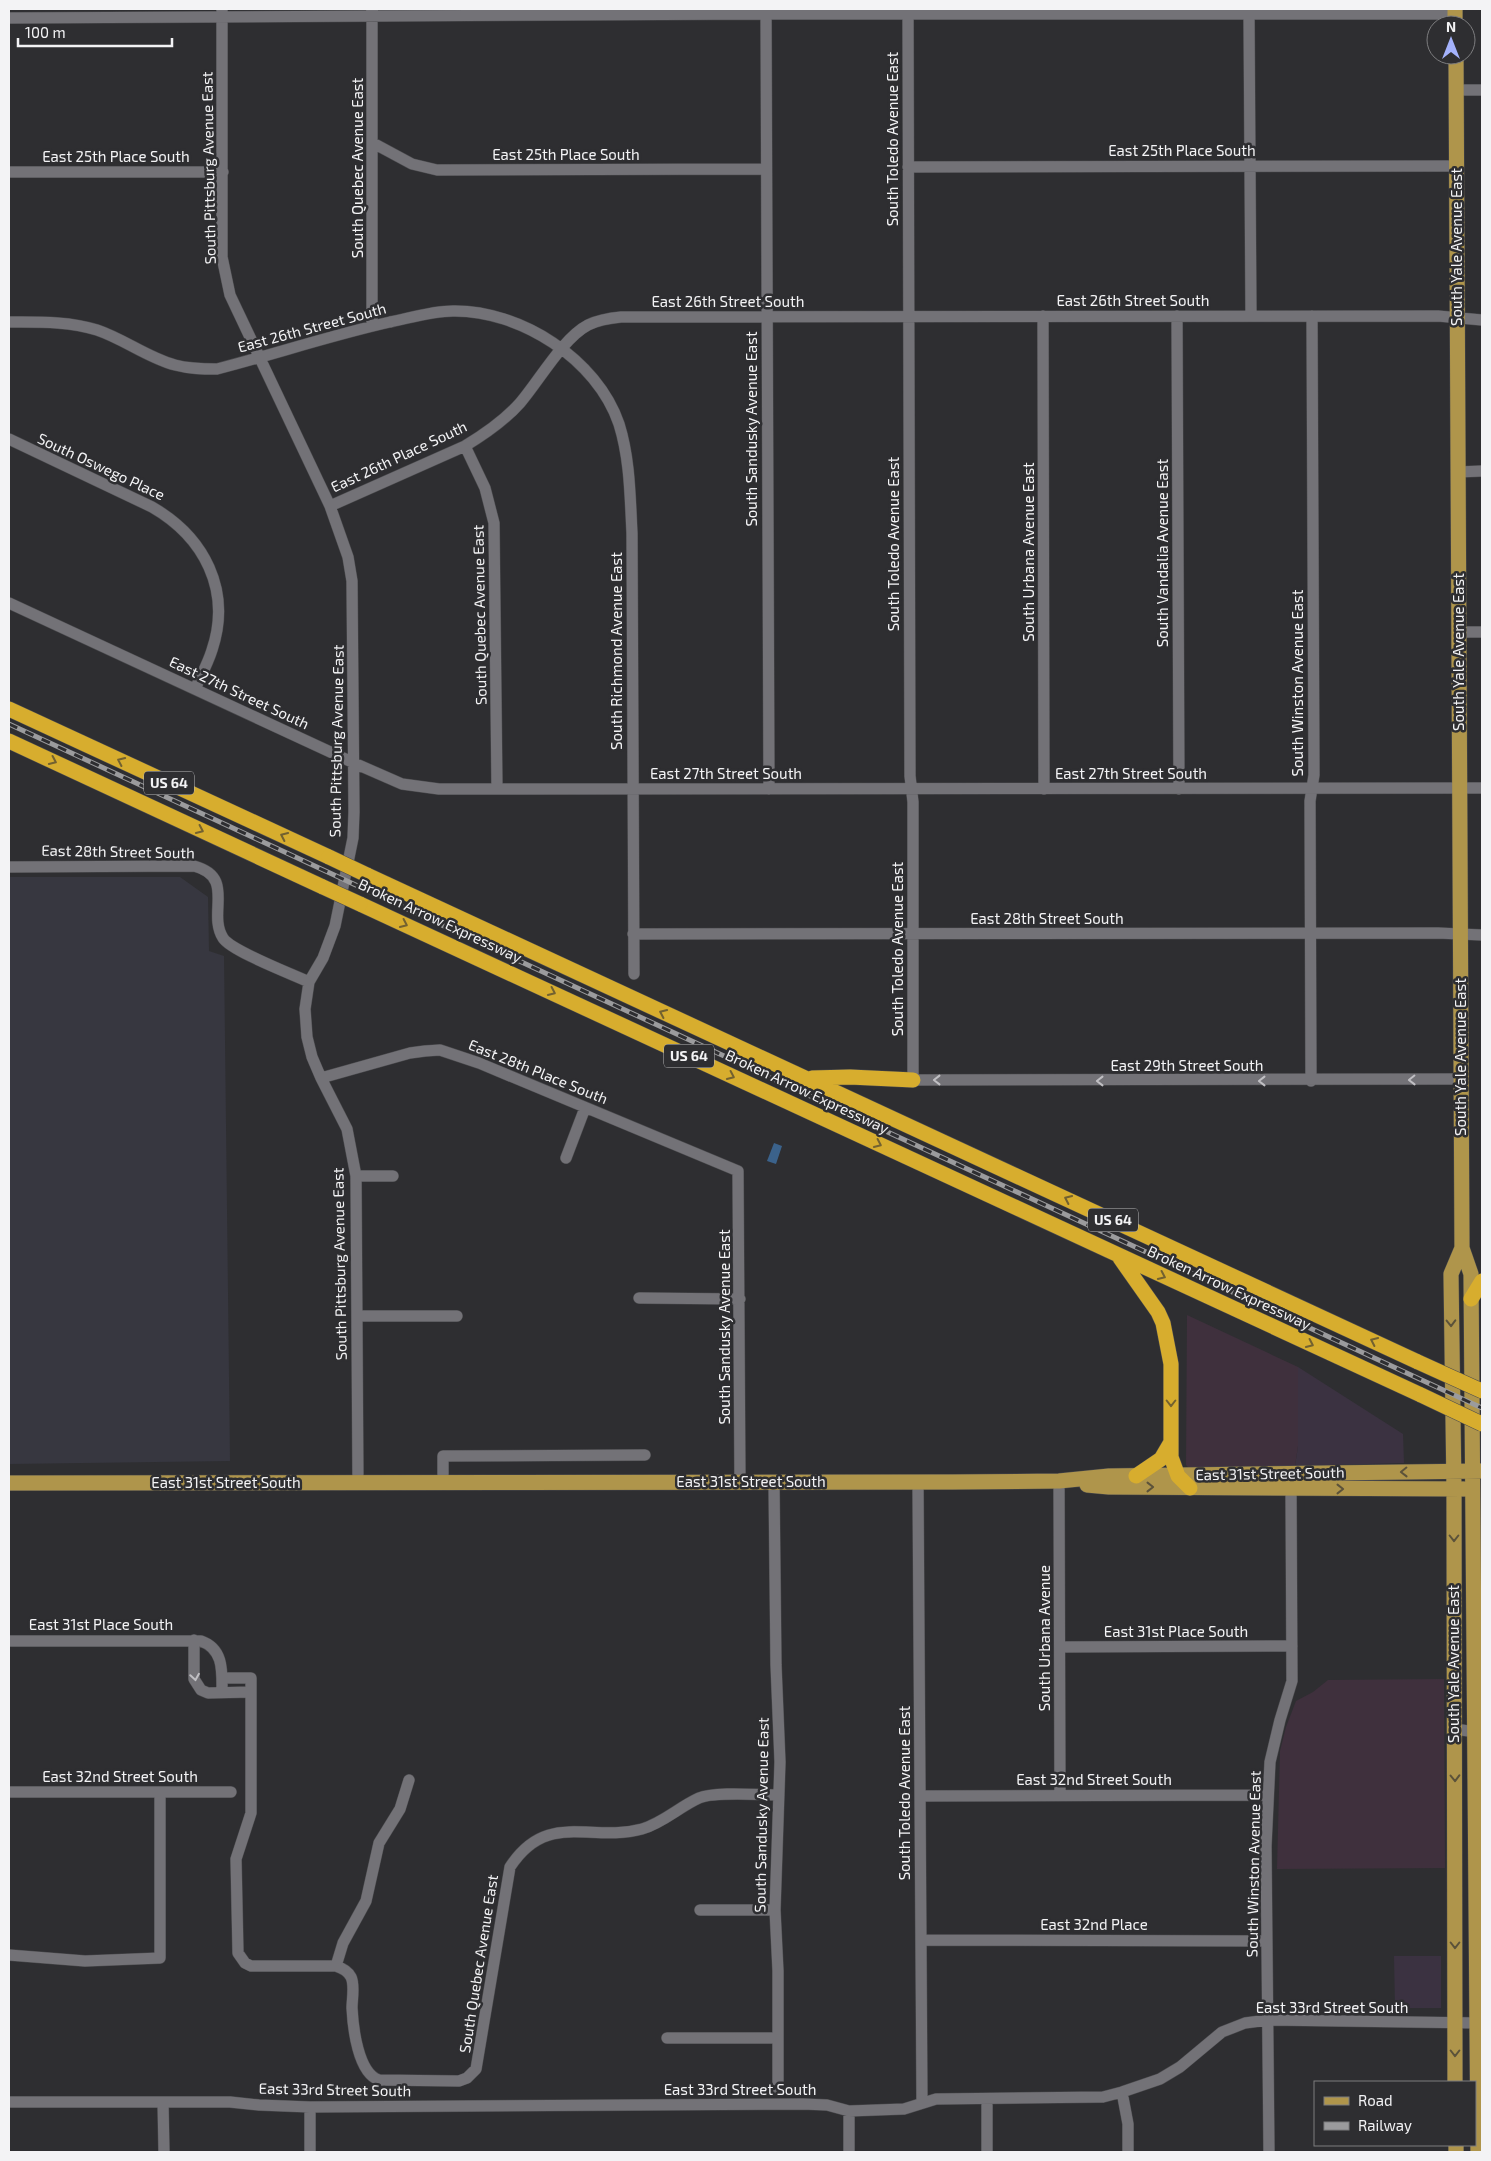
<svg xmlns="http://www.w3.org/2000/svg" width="1491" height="2161" viewBox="0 0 1491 2161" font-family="'Exo 2',sans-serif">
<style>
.commercial{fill:#3b3241}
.industrial{fill:#3f303d}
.built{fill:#373740}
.water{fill:#3b628b}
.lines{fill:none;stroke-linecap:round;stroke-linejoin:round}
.minor-casing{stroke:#4b4b4e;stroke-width:12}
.major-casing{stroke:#4b4b4e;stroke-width:16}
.highway-casing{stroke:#4b4b4e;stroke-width:16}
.minor{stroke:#737277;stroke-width:11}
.major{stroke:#af954b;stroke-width:15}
.highway{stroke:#d7ad2e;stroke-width:15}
.rail-casing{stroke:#9b9b9d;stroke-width:5}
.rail{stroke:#2e2e31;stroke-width:3;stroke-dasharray:9;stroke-linecap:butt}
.highway-bridge-casing{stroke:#4b4b4e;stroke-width:16;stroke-linecap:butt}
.highway-bridge{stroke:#d7ad2e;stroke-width:15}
.oneway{stroke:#726130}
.oneway2{stroke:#c0bfc3}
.oneway3{stroke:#5b523a}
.labels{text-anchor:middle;stroke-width:5;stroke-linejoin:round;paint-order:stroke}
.shield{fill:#2e2e31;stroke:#b8b8ba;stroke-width:1}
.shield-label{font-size:14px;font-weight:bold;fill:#f3f3f5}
.street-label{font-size:15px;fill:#f3f3f5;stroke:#2e2e31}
</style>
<rect width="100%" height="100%" fill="#2e2e31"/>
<path class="commercial" d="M1298,1367L1403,1434L1404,1463L1295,1466L1298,1446Z
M1394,1956H1441V2008H1395Z"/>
<path class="industrial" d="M1187,1315L1298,1367V1446L1295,1466L1191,1470L1186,1465Z
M1444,1679L1445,1868L1277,1869L1280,1751L1286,1727L1296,1701L1313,1692L1328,1680Z"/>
<path class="built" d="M9,877H180L208,897L209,951L224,956L230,1461L9,1464Z"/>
<path class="water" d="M774,1143L782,1146L776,1164L767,1161Z"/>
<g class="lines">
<g class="minor-casing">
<path id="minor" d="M222,9V257L230,295L330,506L348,557L352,581L354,812L353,838L335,926L323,958L309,982L305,1009L307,1037L312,1057L321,1078L347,1129L356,1176L358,1483
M766,9L769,789
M908,9L910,776L913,802V1080L1461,1079
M372,10V326
M1249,14L1251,316
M9,18L766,14H1455
M1456,90H1482
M373,143L412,164L437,170L766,169
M908,167L1457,166
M9,172H223
M1043,316L1044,789
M1177,316L1179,789
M9,322C38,322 69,321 97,330C124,339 148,358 175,365C190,369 203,369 217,369C275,354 332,335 390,322C410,318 432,311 453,311C520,310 597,359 619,424C630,459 630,496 632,533L634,974
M9,439L152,507C204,537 232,590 212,650C208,663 201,676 195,689
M465,446L485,488L494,523L497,789
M1458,472L1482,471
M330,506L465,446C485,434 504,421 520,403C539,381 563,338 588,325C598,320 610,318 621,317L1438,316L1482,320
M9,603L354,763L402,784L439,789L1482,788
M1458,632H1482
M9,867L194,866C236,877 207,913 223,938C231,951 292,974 309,982
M633,934L1438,933L1482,935
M321,1078L410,1053L425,1051L440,1050L479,1063L738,1171L740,1482
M1311,1081L1310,801L1314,775L1312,316
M566,1158L585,1108
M356,1176H393
M639,1298L740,1299
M357,1316H457
M1059,1481L1060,1795
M774,1482L776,1665L780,1762L775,1910L778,1971V2089
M443,1483V1456L645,1455
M918,1483L922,2102
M194,1640V1679L201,1690L208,1693L251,1692
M9,1641H201C224,1649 222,1672 222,1692
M1061,1647L1292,1646
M222,1678H251V1813L236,1859L238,1953L245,1963L251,1966H336C342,1968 348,1971 351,1977C355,1985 352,1999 352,2008C353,2028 358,2073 379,2080L459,2081L467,2078L476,2069L510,1867C547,1810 590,1843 642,1829C663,1823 679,1807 699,1798C715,1791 760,1795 779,1795
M1455,1729L1482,1733
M9,1792H231
M920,1796L1268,1795
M700,1910H775
M921,1940L1267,1941
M9,1955L85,1961L160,1958V1793
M336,1966L343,1943L366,1901L379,1843L400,1809L409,1780
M667,2038H778
M1122,2092L1128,2124V2152
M987,2099V2152
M9,2102H230L259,2105L310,2107L803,2104L827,2105L849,2111L904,2109L936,2099L1103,2097L1122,2092L1160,2079L1180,2067L1222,2032L1245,2023L1268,2020L1478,2023
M163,2102L164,2152
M310,2107V2152
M849,2111V2152
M1269,2152L1266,1846L1270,1762L1280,1720L1292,1681L1291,1489"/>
</g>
<g class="major-casing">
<path id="major" d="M1455,9V25
M1456,55L1462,1248L1471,1274L1478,2152
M9,1483L952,1482L1059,1481L1109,1476L1481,1471
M1087,1485L1109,1487L1464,1489
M1455,2082L1454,1490L1451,1274L1462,1248
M1456,2145V2152"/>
</g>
<g class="highway-casing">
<path id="highway" d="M9,709L329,857
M9,741L323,887
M367,875L1418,1362
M360,904L1421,1395
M812,1078L850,1077L913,1080
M1120,1258L1158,1312L1163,1323L1171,1364V1457L1178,1476L1190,1488
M1471,1299L1482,1281
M1136,1476L1161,1459L1171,1442"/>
</g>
<use href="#minor" class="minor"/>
<use href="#major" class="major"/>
<use href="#highway" class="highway"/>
<g class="rail-casing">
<path id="rail" d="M9,724L1482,1408"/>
</g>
<use href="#rail" class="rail"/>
<g class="highway-bridge-casing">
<path id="highway-bridge" d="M329,857L367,875
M323,887L360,904
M1418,1362L1482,1391
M1421,1395L1482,1424"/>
</g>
<use href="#highway-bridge" class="highway-bridge"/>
</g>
<defs><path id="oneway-chevron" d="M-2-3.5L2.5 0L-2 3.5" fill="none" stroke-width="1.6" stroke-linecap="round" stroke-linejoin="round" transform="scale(1.25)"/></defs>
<g class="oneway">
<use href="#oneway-chevron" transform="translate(53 761) rotate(25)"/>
<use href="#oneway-chevron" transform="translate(121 761) rotate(-155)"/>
<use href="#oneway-chevron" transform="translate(200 830) rotate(25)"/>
<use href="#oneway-chevron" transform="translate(284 836) rotate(-155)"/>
<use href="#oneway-chevron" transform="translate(404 924) rotate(25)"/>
<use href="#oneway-chevron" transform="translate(552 992) rotate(25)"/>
<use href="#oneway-chevron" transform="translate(663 1013) rotate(-155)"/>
<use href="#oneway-chevron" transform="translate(731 1076) rotate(25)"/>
<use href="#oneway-chevron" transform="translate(878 1144) rotate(25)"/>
<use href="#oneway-chevron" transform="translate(1068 1199) rotate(-155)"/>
<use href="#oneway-chevron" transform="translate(1162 1276) rotate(25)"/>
<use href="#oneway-chevron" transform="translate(1374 1341) rotate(-155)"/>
<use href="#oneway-chevron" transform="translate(1310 1344) rotate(25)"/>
<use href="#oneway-chevron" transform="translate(1171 1403) rotate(90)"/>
</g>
<g class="oneway2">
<use href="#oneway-chevron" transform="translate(937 1080) rotate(-180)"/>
<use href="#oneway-chevron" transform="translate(1412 1080) rotate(179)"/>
<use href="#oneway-chevron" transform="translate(1100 1081) rotate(-180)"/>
<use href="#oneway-chevron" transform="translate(1262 1081) rotate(180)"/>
<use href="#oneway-chevron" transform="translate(195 1677) rotate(81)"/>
</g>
<g class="oneway3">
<use href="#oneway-chevron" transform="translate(1451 1323) rotate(89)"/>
<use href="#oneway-chevron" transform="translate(1404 1472) rotate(179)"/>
<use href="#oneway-chevron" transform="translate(1150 1487)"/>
<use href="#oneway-chevron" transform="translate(1340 1489)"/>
<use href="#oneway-chevron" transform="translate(1454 1538) rotate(90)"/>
<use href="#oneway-chevron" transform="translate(1455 1778) rotate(89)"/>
<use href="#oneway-chevron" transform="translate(1455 1945) rotate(90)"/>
<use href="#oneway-chevron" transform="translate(1455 2053) rotate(90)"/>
</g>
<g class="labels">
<g class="shield">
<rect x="144" y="771.5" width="50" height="23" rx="4"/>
<rect x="664" y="1044.5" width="50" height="23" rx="4"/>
<rect x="1088" y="1208.5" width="50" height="23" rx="4"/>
</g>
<g class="shield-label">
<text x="169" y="788">US 64</text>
<text x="689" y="1061">US 64</text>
<text x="1113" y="1225">US 64</text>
</g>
<g class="street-label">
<text transform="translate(893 139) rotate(-90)" y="5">South Toledo Avenue East</text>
<text x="1182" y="156">East 25th Place South</text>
<text x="566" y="160">East 25th Place South</text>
<text x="116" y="162">East 25th Place South</text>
<text transform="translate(209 168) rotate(-91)" y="5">South Pittsburg Avenue East</text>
<text transform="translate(358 168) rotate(-90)" y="5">South Quebec Avenue East</text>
<text transform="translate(1457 247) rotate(-90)" y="5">South Yale Avenue East</text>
<text x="1133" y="306">East 26th Street South</text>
<text x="728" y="307">East 26th Street South</text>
<text transform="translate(312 328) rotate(-15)" y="5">East 26th Street South</text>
<text transform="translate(752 429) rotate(-90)" y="5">South Sandusky Avenue East</text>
<text transform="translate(399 457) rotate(-25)" y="5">East 26th Place South</text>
<text transform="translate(101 467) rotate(25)" y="5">South Oswego Place</text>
<text transform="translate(894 544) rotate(-90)" y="5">South Toledo Avenue East</text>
<text transform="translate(1029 552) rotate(-90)" y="5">South Urbana Avenue East</text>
<text transform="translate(1163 553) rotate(-90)" y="5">South Vandalia Avenue East</text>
<text transform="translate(480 615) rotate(-91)" y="5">South Quebec Avenue East</text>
<text transform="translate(617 651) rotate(-90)" y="5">South Richmond Avenue East</text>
<text transform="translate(1459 652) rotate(-90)" y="5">South Yale Avenue East</text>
<text transform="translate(1298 683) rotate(-90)" y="5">South Winston Avenue East</text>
<text transform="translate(239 693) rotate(25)" y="5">East 27th Street South</text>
<text transform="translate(337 741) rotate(-89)" y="5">South Pittsburg Avenue East</text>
<text x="726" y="779">East 27th Street South</text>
<text x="1131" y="779">East 27th Street South</text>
<text transform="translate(118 852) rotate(1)" y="5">East 28th Street South</text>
<text x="1047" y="924">East 28th Street South</text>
<text transform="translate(440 921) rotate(25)" y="5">Broken Arrow Expressway</text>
<text transform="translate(898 949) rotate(-90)" y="5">South Toledo Avenue East</text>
<text transform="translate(1461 1057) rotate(-90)" y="5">South Yale Avenue East</text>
<text x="1187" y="1071">East 29th Street South</text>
<text transform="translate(538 1072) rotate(22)" y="5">East 28th Place South</text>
<text transform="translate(807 1092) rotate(25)" y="5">Broken Arrow Expressway</text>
<text transform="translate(340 1264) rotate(-91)" y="5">South Pittsburg Avenue East</text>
<text transform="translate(1229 1288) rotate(25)" y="5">Broken Arrow Expressway</text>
<text transform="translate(725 1327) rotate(-90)" y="5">South Sandusky Avenue East</text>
<text transform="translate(1270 1474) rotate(-1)" y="5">East 31st Street South</text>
<text x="751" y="1487">East 31st Street South</text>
<text x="226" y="1488">East 31st Street South</text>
<text x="101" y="1630">East 31st Place South</text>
<text x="1176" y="1637">East 31st Place South</text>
<text transform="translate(1045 1638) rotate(-90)" y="5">South Urbana Avenue</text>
<text transform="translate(1454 1664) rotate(-90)" y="5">South Yale Avenue East</text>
<text x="120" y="1782">East 32nd Street South</text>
<text x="1094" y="1785">East 32nd Street South</text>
<text transform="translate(905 1793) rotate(-90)" y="5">South Toledo Avenue East</text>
<text transform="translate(762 1815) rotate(-89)" y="5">South Sandusky Avenue East</text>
<text transform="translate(1254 1864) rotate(-89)" y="5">South Winston Avenue East</text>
<text x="1094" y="1930">East 32nd Place</text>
<text transform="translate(479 1964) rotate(-81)" y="5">South Quebec Avenue East</text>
<text x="1332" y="2013">East 33rd Street South</text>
<text transform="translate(335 2090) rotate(1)" y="5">East 33rd Street South</text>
<text x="740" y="2095">East 33rd Street South</text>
</g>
</g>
<rect width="1491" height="2161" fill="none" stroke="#f3f3f5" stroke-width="20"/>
<rect x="1314" y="2081" width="162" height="65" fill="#2e2e31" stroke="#7d7d7f"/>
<rect x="1324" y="2097" width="25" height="8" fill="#af954b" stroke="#7d7d7f"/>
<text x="1358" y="2106" font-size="15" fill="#f3f3f5">Road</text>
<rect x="1324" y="2122" width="25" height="8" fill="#9b9b9d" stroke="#7d7d7f"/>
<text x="1358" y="2131" font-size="15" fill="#f3f3f5">Railway</text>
<g transform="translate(1451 40)"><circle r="24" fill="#2e2e31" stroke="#7d7d7f"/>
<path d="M0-4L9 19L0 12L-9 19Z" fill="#a4b2fc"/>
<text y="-8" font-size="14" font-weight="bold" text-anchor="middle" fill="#f3f3f5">N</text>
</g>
<path d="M18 38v8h154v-8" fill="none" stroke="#f3f3f5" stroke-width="2.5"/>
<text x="25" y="38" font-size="15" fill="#f3f3f5" stroke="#2e2e31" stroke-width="4" paint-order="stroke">100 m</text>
</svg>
